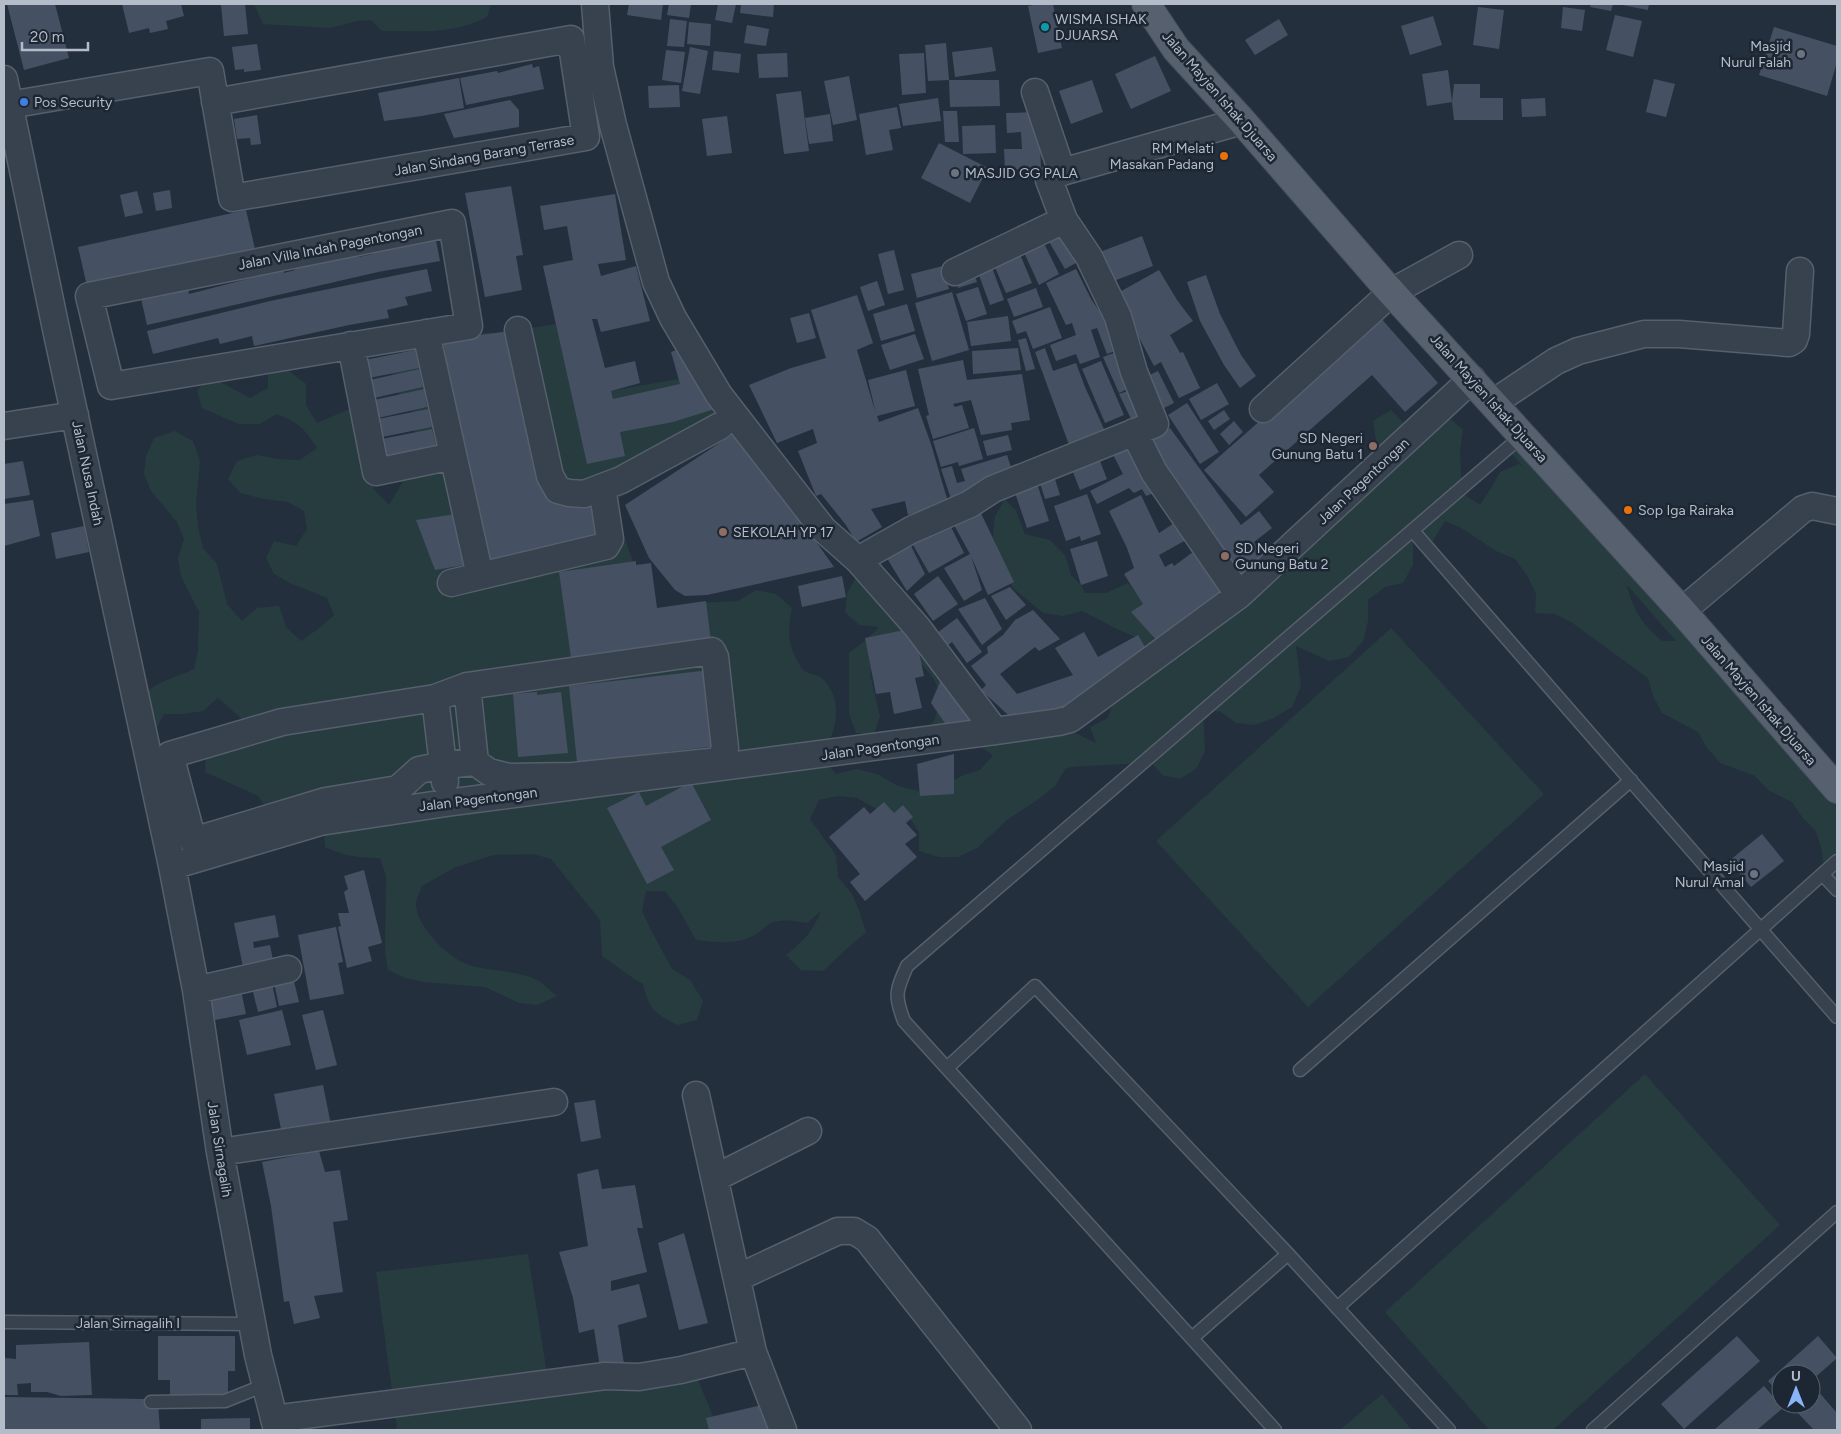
<svg xmlns="http://www.w3.org/2000/svg" width="1841" height="1434" viewBox="0 0 1841 1434" font-family="Figtree,sans-serif">
<style>
.green{fill:#263c3f;fill-rule:evenodd}
.building{fill:#455162}
.lines{fill:none;stroke-linecap:round;stroke-linejoin:round}
.lane-casing{stroke:#565f6c;stroke-width:15}
.street-casing{stroke:#565f6c;stroke-width:29}
.primary-casing{stroke:#414a57;stroke-width:30}
.lane{stroke:#38414e;stroke-width:12}
.street{stroke:#38414e;stroke-width:26}
.primary{stroke:#56606e;stroke-width:28}
.culture-dot{fill:#0f9aa8;stroke:#1d2633;stroke-width:2}
.worship-dot{fill:#6b7280;stroke:#1d2633;stroke-width:2}
.shop-dot{fill:#3f7fe0;stroke:#1d2633;stroke-width:2}
.food-dot{fill:#e8710a;stroke:#1d2633;stroke-width:2}
.education-dot{fill:#8d6e63;stroke:#1d2633;stroke-width:2}
.labels{text-anchor:middle;stroke-width:5;stroke-linejoin:round;paint-order:stroke}
.poi-label{font-size:14px;fill:#b4bcc9;stroke:#1d2633;text-anchor:start}
.street-label{font-size:14px;fill:#b4bcc9;stroke:#1d2633}
</style>
<rect width="100%" height="100%" fill="#242f3e"/>
<path class="green" d="M254,4H491L487,17C452,35 420,31 382,31L371,20L357,21L331,28L263,24Z
M574,321L594,394L695,376L738,431L612,502L652,616L695,603L738,601L756,590L776,594L792,608C788,627 787,643 797,660C799,663 801,668 803,670C809,675 819,674 824,680C845,704 835,733 822,758L836,774L857,769L877,774L898,786L922,792L942,787L961,776L980,770L993,755L978,745L926,736C947,698 944,685 912,655L875,654L870,674L880,716L874,735L856,733L849,714V653L866,640L879,627L859,625L845,612L847,593L857,576L959,678L979,684L988,703L1003,718L1067,729L1096,743L1090,727L1108,718L1135,637L1117,629L1082,611L1063,616L1043,613L1014,589L1004,572L993,536L995,516L1005,499L1016,511L1025,534L1050,540L1065,555L1071,575L1081,585L1085,593H1106L1128,583L1141,599L1173,628L1320,528L1339,521L1327,506L1331,488L1382,457L1376,440L1373,421L1391,410L1406,425L1446,415L1463,430L1460,451L1462,493L1480,505L1491,488L1500,472L1519,464L1524,468L1511,453L1523,435L1837,792V888L1824,866L1821,847L1815,830L1802,817L1792,802L1768,790L1755,776L1720,763L1707,748L1698,732L1662,713L1653,696L1648,678L1571,622L1555,614L1535,613L1536,594L1528,577L1515,559L1496,551L1463,529L1445,521L1431,544L1413,543V565L1403,583L1385,587L1368,600V621L1363,641L1349,657L1329,661L1296,646L1301,686L1292,707L1274,718L1255,725L1236,723L1221,712L1203,708L1205,751L1196,769L1180,779L1162,775L1150,761C1122,766 1094,764 1066,768L1055,786L1039,799L1007,820L977,848L958,857H939L919,851V832L908,816H889L857,798L838,796L819,800L810,819L836,855L838,877L852,894L860,913L866,933C850,944 838,958 823,971L801,970L786,955C802,943 814,930 821,911L807,923C794,921 781,918 769,924C763,928 759,933 753,936C736,945 714,942 696,940L678,908L665,891H646L642,911L651,930L672,969L690,980L703,1001L697,1020L677,1025C654,1013 649,1009 643,984C628,976 616,965 602,956L600,920L551,859L533,854L494,855L456,867L422,886C420,892 415,901 416,907C420,930 450,960 472,966C494,972 519,970 539,981C545,985 551,992 557,996L537,1005L519,1003L485,987L423,982L405,978L388,970L385,952L386,876L380,858C358,858 345,856 325,847L324,828L270,813L258,796L205,772L206,753L245,722L218,698L203,711L183,714H164L154,733L141,749L128,735C129,729 128,722 130,716C139,686 169,680 194,669L198,651L199,612L181,576L178,558L184,539L177,522L151,491L144,474L146,456L154,438L174,431L193,441L200,461L196,504L198,527L203,548L217,564L227,604L242,621L257,608L279,606L286,627L301,641L318,629L334,615L327,598L290,583L274,574L266,558L274,541L296,546L307,529L304,511L288,502L264,499L240,493L228,479L237,461L257,455L278,459L300,460L317,448C305,429 298,422 277,414L260,424H239L202,408L197,390L211,377L250,398L268,388V369L289,371L306,384V405L317,423L354,407L371,468L374,489L389,505L408,473L415,435V415L402,399L393,383L392,364L405,349L426,344H447L487,332L495,334ZM1627,586H1628L1676,641H1662C1641,622 1635,614 1627,586Z
M1391,628L1544,794L1308,1007L1156,841Z
M1645,1074L1780,1225L1553,1430H1489L1385,1312Z
M528,1254L548,1380L690,1360L717,1426L714,1430H393L397,1428L376,1272Z
M1382,1394L1412,1430H1340Z"/>
<path class="building" d="M7,4H55L69,58L24,70Z
M122,4H181L184,16L166,21L168,29L150,33L149,28L129,33Z
M245,4L248,34L224,36L221,5Z
M629,4H663L661,20L627,15Z
M669,4H691L689,18L667,15Z
M718,4H736L732,23L715,20Z
M741,4H774L773,17L740,13Z
M1038,4H1053L1062,48L1038,53L1028,6Z
M1591,4H1613L1611,11L1590,7Z
M1617,4H1649L1648,10Z
M1478,7L1504,10L1499,49L1473,45Z
M1563,7L1585,10L1582,31L1561,28Z
M1615,15L1642,21L1633,57L1606,50Z
M1433,16L1442,45L1410,55L1401,26Z
M670,19L687,21L684,47L667,46Z
M1279,19L1288,35L1255,55L1245,40Z
M689,22L711,24L710,46L687,44Z
M747,25L769,29L766,46L744,43Z
M1774,27L1837,46V62L1827,96L1759,75Z
M946,43L949,80L928,81L925,45Z
M257,44L261,70L244,72V69L235,70L232,47Z
M690,47L708,51L700,94L682,91Z
M992,47L996,71L955,77L952,52Z
M666,50L685,52L681,83L662,80Z
M714,51L741,54L739,73L712,70Z
M787,53L788,77L759,78L757,54Z
M924,53L926,93L902,95L899,54Z
M1155,56L1171,91L1131,109L1115,74Z
M532,64L533,68L539,66L544,89L466,105L460,78L497,71L498,73Z
M1448,70L1452,102L1427,106L1422,74Z
M849,76L857,120L833,125L824,81Z
M459,78L464,108L422,116L384,121L378,93Z
M1654,79L1675,84L1666,117L1646,112Z
M949,80H999L1000,106L950,107Z
M1092,80L1103,112L1071,124L1059,91Z
M1454,84H1480V98H1503V120H1454L1452,102Z
M679,85L680,107L649,108L648,86Z
M801,91L809,151L784,154L776,94Z
M938,98L941,121L903,126L899,104Z
M1545,98L1546,116L1522,117L1521,99Z
M510,100L519,110V127L454,138L444,114Z
M897,107L901,128L889,130L893,150L866,155L859,114Z
M943,111H957L959,142H945Z
M1039,112L1041,169L1005,170L1004,149H1022L1021,132L1007,133L1006,113Z
M830,114L833,141L809,144L805,118Z
M257,115L261,144L251,145L250,138L237,139L234,119Z
M727,116L732,153L707,156L702,119Z
M995,125L996,153L963,154L962,126Z
M939,143L988,168L970,203L921,178Z
M511,186L523,255L516,256L522,290L485,297L465,193Z
M170,190L172,208L156,211L153,193Z
M137,191L143,213L125,217L120,195Z
M615,194L626,260L598,264L601,276L636,266L650,321L601,332L597,319H592L605,368L635,361L640,383L611,391L613,399L680,384L671,352L687,346L718,408L673,422L620,432L625,456L587,464L543,266L573,260L567,226L544,230L540,206Z
M246,210L255,249L87,286L78,247Z
M1066,230L1083,259L1065,269L1048,240Z
M435,235L440,261L378,272L147,325L140,294L187,284L189,294L259,276L257,268L281,261L284,273L295,270L292,260L356,245L359,257L373,254L372,246Z
M1142,236L1153,266L1111,282L1100,252Z
M1041,237L1059,274L1039,285L1021,246Z
M1017,247L1032,283L1006,293L991,258Z
M894,250L904,290L888,294L878,254Z
M990,262L1004,300L990,305L976,267Z
M943,266L949,289L917,298L911,274Z
M427,269L432,291L405,297L408,305L387,310L389,318L349,325L254,346L252,336L220,344L218,338L153,354L147,331L270,301Z
M1076,269L1091,299L1100,312L1109,310L1123,348L1107,354L1097,328L1091,330L1100,357L1080,364L1076,354L1056,361L1050,345L1076,335L1072,323L1066,325L1046,283Z
M1159,270L1177,300L1193,321L1170,335L1180,353L1183,352L1200,388L1179,398L1161,362L1154,366L1116,294Z
M973,271L977,282L958,288L955,277Z
M1206,275L1220,314L1241,355L1256,376L1240,388L1224,365L1200,321L1187,282Z
M877,281L885,305L868,311L860,287Z
M978,287L987,314L966,321L956,294Z
M1036,288L1043,307L1014,317L1007,299Z
M952,292L969,350L932,361L915,303Z
M857,295L873,343L857,350L876,414L868,380L906,370L915,406L877,416L879,422L918,408L931,444L948,502L908,515L905,501L871,509L882,527L856,542L846,525L821,494L816,496L798,451L817,443L813,429L777,443L749,385L791,368L826,358L811,310Z
M907,304L915,331L881,341L873,314Z
M1050,307L1062,338L1033,349L1026,331L1017,334L1012,321Z
M809,313L816,338L797,343L790,318Z
M1008,316L1011,341L971,346L967,322Z
M1379,316L1438,383L1405,412L1372,375L1259,475L1274,492L1246,517L1204,470Z
M518,330L548,486L599,493L604,541L485,561L452,395L443,340Z
M915,334L924,359L890,370L881,345Z
M1026,338L1035,369L1026,371L1018,340Z
M1018,348L1021,370L973,374L972,351Z
M1045,348L1053,371L1076,363L1085,387L1108,438L1072,453L1035,352Z
M415,350L419,368L369,378L365,360Z
M1119,351L1134,386L1119,393L1103,357Z
M963,360L967,380L1022,374L1030,420L1011,423L1012,430L981,435L971,400L953,404L955,407L962,405L969,428L933,439L926,416L929,415L918,369Z
M1101,361L1124,415L1105,423L1082,369Z
M419,369L423,387L374,398L370,380Z
M1158,371L1174,403L1156,412L1139,380Z
M1217,383L1229,404L1201,420L1189,399Z
M1137,388L1144,410L1135,427L1119,394Z
M424,389L427,407L378,418L374,400Z
M1187,403L1219,452L1200,464L1168,415Z
M428,409L432,427L382,437L378,419Z
M1224,410L1230,419L1214,430L1208,421Z
M1234,421L1243,432L1229,445L1220,434Z
M974,428L983,459L959,466L958,462L941,467L933,441Z
M1170,428L1241,525L1259,511L1272,528L1254,542L1264,558L1237,577L1144,447Z
M432,429L436,446L386,457L382,439Z
M738,431L834,567L707,595L685,596L675,590L649,558L625,505Z
M1008,435L1012,450L987,456L983,441Z
M1132,435L1154,493L1146,496L1142,489L1134,493L1129,488L1097,504L1090,491L1123,474L1108,445Z
M1096,451L1107,479L1080,490L1069,462Z
M1007,455L1014,476L952,502L941,469L952,466L957,483L965,481L961,469Z
M23,461L30,495L4,499V464Z
M1054,476L1060,495L1045,499L1039,480Z
M1036,480L1049,521L1027,528L1013,487Z
M1087,494L1101,534L1081,541L1080,536L1066,541L1054,506Z
M1141,495L1159,533L1176,522L1186,540L1159,555L1165,567L1172,563L1174,566L1193,552L1228,599L1159,643L1131,612L1143,604L1124,574L1134,568L1127,548L1109,511Z
M33,500L40,536L4,546V504Z
M976,503L1014,582L988,595L971,556L982,590L964,601L944,568L970,554L949,516Z
M456,514L470,564L435,570L416,520Z
M946,517L964,553L929,573L908,536Z
M84,526L89,552L56,559L51,533Z
M906,536L925,574L907,591L882,550Z
M1097,541L1108,576L1081,585L1070,549Z
M636,561V565L651,563L657,608L706,601L711,642L571,658L559,572Z
M842,576L846,597L802,607L798,586Z
M938,576L958,604L933,621L914,594Z
M1010,587L1026,605L1006,620L991,596Z
M985,598L1002,629L982,645L958,609Z
M1033,610L1060,639L1039,651L1035,647L1000,674L1017,694L1073,675L1055,648L1084,632L1098,657L1138,635L1148,652L1089,700L1018,724L981,690L986,685L971,666L988,653L987,647L1003,635L1015,620Z
M957,618L982,652L967,663L952,642L943,649L933,636Z
M914,628L924,676L915,678L922,708L894,714L890,692L876,694L865,638Z
M710,670L718,746L577,762L569,686Z
M943,675L981,726L949,729L931,703Z
M537,692V695L561,692L568,753L518,757L513,694Z
M954,754V794L920,796L917,764Z
M691,782L711,820L661,847L674,870L647,884L607,808L639,792L646,806Z
M884,802L894,813L903,805L913,817L906,823L917,835L905,844L917,857L865,901L850,882L860,874L829,837L864,807L870,814Z
M1762,834L1784,861L1751,887L1729,861Z
M364,870L382,943L368,947L372,961L347,968L338,927L341,926L338,913H349L344,892L348,889L344,876Z
M275,915L279,937L253,942L254,948L270,945L274,965L244,972L234,923Z
M336,927L343,962L338,963L344,994L310,1000L298,935Z
M292,973L299,1002L279,1006L273,978Z
M271,979L277,1007L258,1012L251,984Z
M240,986L246,1014L215,1020L209,992Z
M282,1010L291,1045L247,1055L239,1020Z
M323,1010L337,1065L316,1070L302,1015Z
M323,1085L332,1130L283,1139L274,1094Z
M595,1100L601,1138L581,1142L574,1103Z
M319,1151L325,1172L340,1170L348,1220L333,1222L343,1292L314,1296L320,1318L294,1324L289,1301L284,1302L271,1206L262,1162Z
M598,1169L602,1189L635,1185L643,1228H637L647,1272L611,1281V1291L639,1284L647,1317L618,1325L625,1370L601,1374L594,1329L579,1333L573,1298L559,1252L588,1246L577,1174Z
M684,1233L708,1323L679,1330L658,1243Z
M158,1336H235V1371H228V1396H170V1380H158Z
M1737,1336L1760,1361L1684,1429L1661,1404Z
M1818,1336L1837,1358L1811,1381V1374H1781V1395L1768,1381Z
M89,1342L92,1395L61,1396L47,1392H31V1383L17,1384L18,1395H4V1358L16,1359V1345Z
M1764,1386L1783,1408L1757,1430H1714Z
M1817,1390L1837,1413V1430H1814L1795,1410L1801,1404H1811V1395Z
M4,1397L146,1399L158,1403L160,1430H4Z
M770,1403L772,1430H709L706,1418Z
M250,1418V1430H201V1419Z"/>
<g class="lines">
<g class="lane-casing">
<path id="lane" d="M1413,531L1837,1017
M1823,875L1837,890
M947,1068L1035,986L1288,1254L1449,1430
M1300,1070L1631,780
M1337,1308L1837,861
M4,1322L252,1324
M1192,1338L1288,1254
M151,1402L225,1401L265,1385
M1275,1430L904,1021C894,995 896,991 907,966L1523,435
M1593,1430L1837,1212"/>
</g>
<g class="street-casing">
<path id="street" d="M595,4L600,67L613,125L656,282L673,318L719,395L823,529L858,560L917,627L995,731
M4,79L56,329L172,866L196,990L220,1152L258,1355L277,1430
M1035,92L1062,172
M9,105L210,71L232,198L586,137L571,39L215,102
M452,223L469,326L111,386L89,296Z
M955,272L1064,220L1049,180L1062,172L1242,121
M518,330L550,476L558,490L569,493L584,494L621,480L720,426
M426,333L480,576L606,546L610,539L602,487
M351,345L376,472L453,456
M1493,403L1556,361L1578,351L1644,334H1679L1789,343L1794,340L1796,334L1800,271
M1263,409L1392,292L1459,255
M4,426L75,415
M1134,432L1154,472L1239,595
M858,560L911,530L970,504L993,489L1155,424L1134,372L1118,317L1089,257L1064,220
M451,583L480,576
M1682,611L1803,509L1812,506L1837,511
M712,651L715,657L725,748L720,761L573,776L509,777L489,772L475,762L444,765L419,770L398,789L326,801L193,841L170,755L282,722L435,698L467,686Z
M467,686L475,762
M435,698L445,782
M172,866L320,822L446,803L995,731L1059,722L1070,719L1239,595L1472,379
M196,990L288,969
M696,1095L753,1352L783,1430
M220,1152L554,1102
M715,1178L808,1131
M737,1278L838,1231H854L867,1239L1018,1430
M274,1419L605,1376L639,1377L681,1370L753,1352"/>
</g>
<g class="primary-casing">
<path id="primary" d="M1146,4L1176,49L1242,121L1383,283L1682,611L1837,789"/>
</g>
<use href="#lane" class="lane"/>
<use href="#street" class="street"/>
<use href="#primary" class="primary"/>
</g>
<circle class="culture-dot" cx="1045" cy="27" r="5"/>
<g class="worship-dot">
<circle cx="1801" cy="54" r="5"/>
<circle cx="955" cy="173" r="5"/>
<circle cx="1754" cy="874" r="5"/>
</g>
<circle class="shop-dot" cx="24" cy="102" r="5"/>
<g class="food-dot">
<circle cx="1224" cy="156" r="5"/>
<circle cx="1628" cy="510" r="5"/>
</g>
<g class="education-dot">
<circle cx="1373" cy="446" r="5"/>
<circle cx="723" cy="532" r="5"/>
<circle cx="1225" cy="556" r="5"/>
</g>
<g class="labels">
<g class="poi-label">
<text x="1055" y="24">WISMA ISHAK<tspan x="1055" dy="16">DJUARSA</tspan></text>
<text x="1791" y="51" text-anchor="end">Masjid<tspan x="1791" dy="16">Nurul Falah</tspan></text>
<text x="34" y="107">Pos Security</text>
<text x="1214" y="153" text-anchor="end">RM Melati<tspan x="1214" dy="16">Masakan Padang</tspan></text>
<text x="965" y="178">MASJID GG PALA</text>
<text x="1363" y="443" text-anchor="end">SD Negeri<tspan x="1363" dy="16">Gunung Batu 1</tspan></text>
<text x="1638" y="515">Sop Iga Rairaka</text>
<text x="733" y="537">SEKOLAH YP 17</text>
<text x="1235" y="553">SD Negeri<tspan x="1235" dy="16">Gunung Batu 2</tspan></text>
<text x="1744" y="871" text-anchor="end">Masjid<tspan x="1744" dy="16">Nurul Amal</tspan></text>
</g>
<g class="street-label">
<text transform="translate(1220 96) rotate(49)" y="5">Jalan Mayjen Ishak Djuarsa</text>
<text transform="translate(484 155) rotate(-10)" y="5">Jalan Sindang Barang Terrase</text>
<text transform="translate(330 247) rotate(-11)" y="5">Jalan Villa Indah Pagentongan</text>
<text transform="translate(1489 398) rotate(48)" y="5">Jalan Mayjen Ishak Djuarsa</text>
<text transform="translate(88 473) rotate(78)" y="5">Jalan Nusa Indah</text>
<text transform="translate(1363 481) rotate(-43)" y="5">Jalan Pagentongan</text>
<text transform="translate(1759 700) rotate(49)" y="5">Jalan Mayjen Ishak Djuarsa</text>
<text transform="translate(880 747) rotate(-8)" y="5">Jalan Pagentongan</text>
<text transform="translate(478 799) rotate(-7)" y="5">Jalan Pagentongan</text>
<text transform="translate(220 1149) rotate(81)" y="5">Jalan Sirnagalih</text>
<text x="128" y="1328">Jalan Sirnagalih I</text>
</g>
</g>
<rect width="1841" height="1434" fill="none" stroke="#b4bcc9" stroke-width="10"/>
<g transform="translate(1796 1389)"><circle r="24" fill="#1d2633" stroke="#59626f"/>
<path d="M0-4L9 19L0 12L-9 19Z" fill="#8ab4f8"/>
<text y="-8" font-size="14" font-weight="bold" text-anchor="middle" fill="#b4bcc9">U</text>
</g>
<path d="M22 42v8h66v-8" fill="none" stroke="#b4bcc9" stroke-width="2.5"/>
<text x="30" y="42" font-size="15" fill="#b4bcc9" stroke="#1d2633" stroke-width="4" paint-order="stroke">20 m</text>
</svg>
